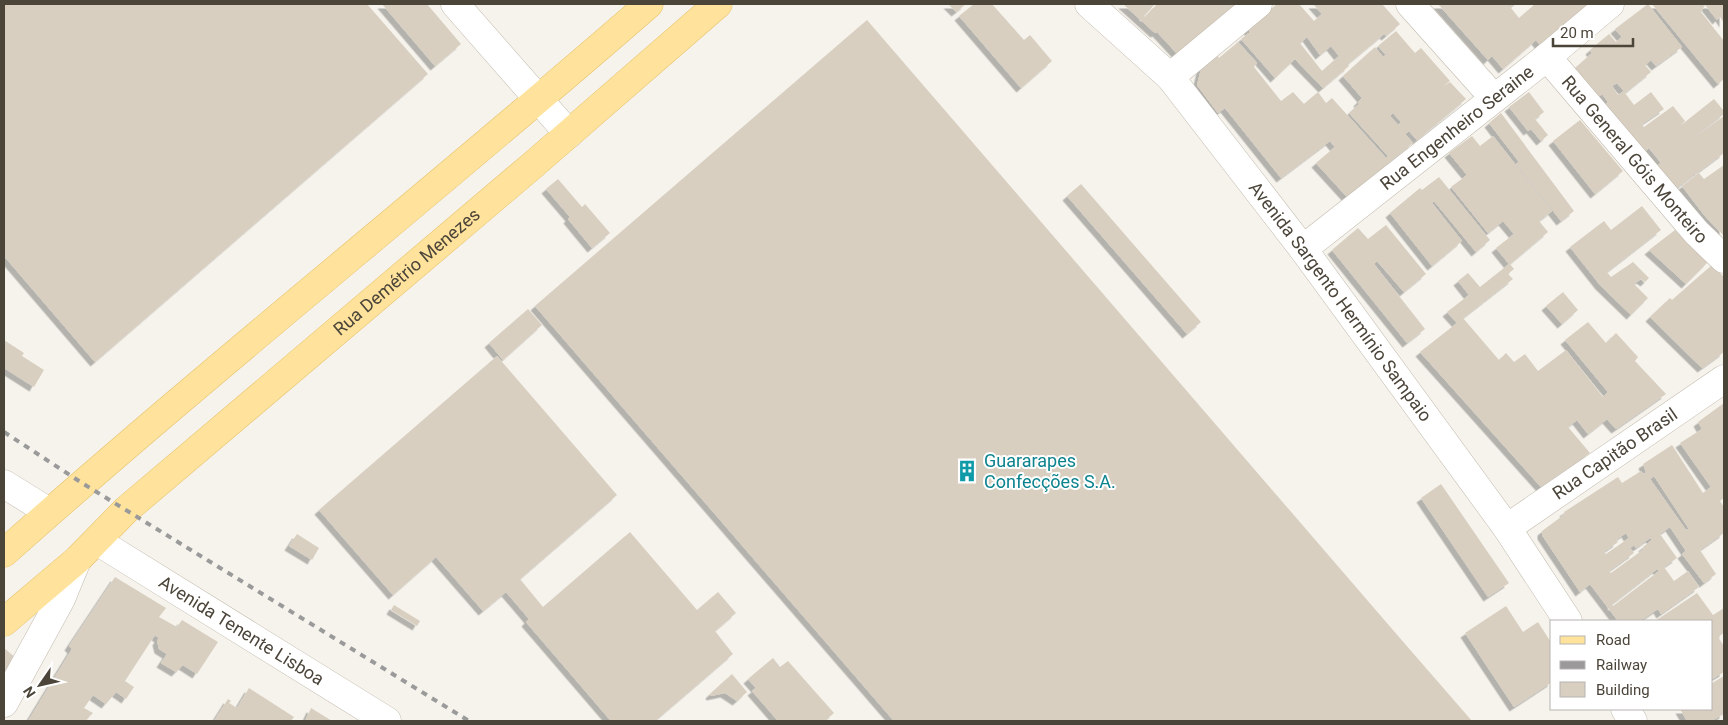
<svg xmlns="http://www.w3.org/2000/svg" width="1728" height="725" viewBox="0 0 1728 725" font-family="Roboto,sans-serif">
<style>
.building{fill:#d8cfc1;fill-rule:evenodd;filter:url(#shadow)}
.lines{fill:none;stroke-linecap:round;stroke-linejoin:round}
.minor-casing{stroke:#c2bbae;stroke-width:29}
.major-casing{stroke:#e6c16a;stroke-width:29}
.minor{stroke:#fff;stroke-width:28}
.major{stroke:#ffe39c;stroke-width:28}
.rail{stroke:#9a9a9a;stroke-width:4;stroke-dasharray:6 6;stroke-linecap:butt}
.labels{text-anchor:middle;stroke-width:4;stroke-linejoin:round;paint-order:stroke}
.street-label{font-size:18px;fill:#4b4439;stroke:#fff}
.culture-label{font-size:18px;fill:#0d838f;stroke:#fff;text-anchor:start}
</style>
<defs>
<filter id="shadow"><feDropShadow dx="-4.5" dy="4.5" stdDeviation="0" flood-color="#0004"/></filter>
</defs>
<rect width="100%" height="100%" fill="#f6f3ec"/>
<path class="building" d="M4,4H367L428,74L95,362L4,256Z
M382,4H427L461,44L435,66Z
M948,4H966L956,12Z
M974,4H992L1024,40L1030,35L1052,61L1021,88L959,16Z
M1123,4H1155L1144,16L1145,17L1157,4H1244L1182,59L1157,32L1155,33Z
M1277,4H1299L1314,21L1322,14L1313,4H1382L1400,24L1386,36L1384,34L1348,64L1349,66L1323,88L1295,59L1275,78L1241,39L1250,32L1247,28ZM1307,37L1320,55L1331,46L1339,56L1322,71L1300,43Z
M1438,4H1516L1511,8L1519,18L1535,4H1589L1540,45L1536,40L1503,69L1492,56L1488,60Z
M1648,4L1682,47L1656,66L1651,60L1645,65L1651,72L1625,93L1634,105L1651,92L1664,109L1642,124L1644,127L1673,106L1685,121L1680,126L1714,99L1724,111V114L1689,141L1724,116V153L1674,190L1655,167L1661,163L1649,148L1643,153L1604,106L1608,102L1602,94L1598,98L1574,69L1592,53L1590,50L1609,34L1616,42L1622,37L1615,29ZM1617,83L1624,91L1618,95L1612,86Z
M1652,4H1724V23L1720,17L1717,20L1705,5L1701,12L1724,41V79L1718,84Z
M867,20L1399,637L1472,721H894L535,306Z
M1396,31L1415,53L1421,48L1450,81L1442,87L1450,82L1466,99L1417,140L1409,131L1405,134L1413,143L1347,197L1316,163L1335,147L1330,141L1281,178L1225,108L1218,113L1197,85L1202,65L1216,53L1219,58L1238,42L1257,63L1254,67L1281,101L1293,92L1304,104L1318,92L1326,103L1332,98L1386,158L1388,156L1349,113L1359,104L1358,102L1362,98L1343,76L1375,47L1383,57L1386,55L1378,46ZM1393,113L1401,122L1398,125L1390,116Z
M1529,92L1544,112L1535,119L1548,135L1541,141L1531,129L1528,131L1509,107Z
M1501,113L1574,211L1561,221L1516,164L1519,162L1489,123Z
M1580,120L1623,171L1595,194L1553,141Z
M1472,136L1480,146L1493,136L1552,211L1539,221L1548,232L1510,264L1514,269L1508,274L1513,279L1463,318L1499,360L1506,353L1514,362L1525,354L1538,371L1566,350L1603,397L1608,392L1565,340L1588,322L1606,343L1616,333L1638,357L1635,361L1666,394L1616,429L1607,419L1588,434L1577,420L1568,427L1590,453L1541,487L1420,352L1457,323L1447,312L1469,295L1458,281L1468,273L1480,287L1509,264L1496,248L1514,234L1503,221L1488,233L1451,187L1467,175L1449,153Z
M1724,165V236L1704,215L1682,186L1699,173L1704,179Z
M1439,177L1490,240L1476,252L1434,201L1432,203L1462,241L1432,266L1390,213L1420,188L1422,190Z
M558,179L582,207L585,204L610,233L592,248L568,219L570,217L546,189Z
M1081,184L1201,322L1187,334L1067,196Z
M1642,206L1661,230L1607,272L1611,277L1633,262L1649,278L1645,282L1641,279L1634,284L1648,298L1631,315L1600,285L1570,247L1604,221L1611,230Z
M1386,225L1426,274L1404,292L1377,261L1374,264L1425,329L1407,343L1332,250L1358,228L1368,239Z
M1675,230L1708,262L1686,284L1649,250Z
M1712,265L1724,277V352L1702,368L1650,317L1670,298L1672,300Z
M1563,292L1578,310L1562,324L1546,306Z
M528,309L542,325L503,360L489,343Z
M4,340L24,353L22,356L44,370L34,387L4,368Z
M497,356L617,495L520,579L543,607L630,532L697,610L718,592L736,613L715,631L733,654L655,721H611L526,622L529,619L506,592L483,611L436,557L393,595L319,510Z
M1724,403V498L1720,501L1724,507V533L1700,550L1716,574L1704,583L1682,554L1686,551L1670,527L1660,534L1677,558L1664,567L1674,581L1688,571L1699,587L1661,614L1658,609L1640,621H1618L1590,584L1580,592L1542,535V531L1565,514L1564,512L1618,477L1622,483L1641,471L1644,474L1646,472L1643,464L1672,445L1703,493L1711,487L1680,443L1702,429L1698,422ZM1654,476L1689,529L1686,530L1650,479ZM1626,533L1629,538L1606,554L1604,552L1618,542L1616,540ZM1650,538L1652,540L1643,547L1644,549L1611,573L1609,571L1634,553L1630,548L1634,545L1636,548ZM1657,569L1659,571L1613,606L1612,604Z
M1441,484L1509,583L1488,597L1421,498Z
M297,534L319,548L312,560L289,546Z
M115,577L166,608L159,617L177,627L182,620L218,642L197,674L183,665L176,672L161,663L167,654L159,649L157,641L159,638L155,635L125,681L134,687L126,699L116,692L106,704L93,695L84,708L93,713L85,721H28L72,649L69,646Z
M1697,593L1713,615L1724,608V633L1718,637L1724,646V672L1712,679V621H1655Z
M394,605L420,621L417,626L391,610Z
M1506,606L1523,632L1538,622L1552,644V682L1514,707L1465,633Z
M4,648L16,658L4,675Z
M773,658L780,667L788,661L834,713L826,720L827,721H778L752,691L756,688L748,679Z
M732,674L747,692L737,701L725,693L711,696L710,694Z
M1724,676V714L1711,721H1687L1680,709H1712V683Z
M249,688L294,717L291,721H214L228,699L231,701L229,703L237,708Z
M311,708L332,721H305Z"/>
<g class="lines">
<g class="minor-casing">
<g id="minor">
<path d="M455,4L569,134"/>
<path id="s1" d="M1089,4L1170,77L1303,249L1507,528L1568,621"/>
<path d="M1410,4L1494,98"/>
<path id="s2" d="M1547,57L1696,232L1724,259"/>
<path d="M1170,77L1258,4"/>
<path id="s3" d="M1303,249L1547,57L1610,4"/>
<path d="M4,484L49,512"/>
<path id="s4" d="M1507,528L1724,379"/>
<path id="s5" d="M97,541L387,721"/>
<path d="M4,703L61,599L77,560"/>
<path d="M1625,709L1633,721"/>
</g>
</g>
<g class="major-casing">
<g id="major">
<path d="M4,553C215,365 436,190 649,4"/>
<path id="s6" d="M4,622L77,560L126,510L534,164L718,4"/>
</g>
</g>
<use href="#minor" class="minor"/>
<use href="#major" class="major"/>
<path class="rail" d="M4,432L82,483L469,721"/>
</g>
<defs>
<g id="building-bare" transform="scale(1.725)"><path d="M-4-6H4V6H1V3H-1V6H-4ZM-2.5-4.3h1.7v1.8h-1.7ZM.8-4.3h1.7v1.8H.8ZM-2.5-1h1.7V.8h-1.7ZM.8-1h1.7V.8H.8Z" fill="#0f9aa8" stroke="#fff" stroke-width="2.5" paint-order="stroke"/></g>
</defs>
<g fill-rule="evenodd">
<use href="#building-bare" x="967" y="471"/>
</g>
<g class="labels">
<g class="street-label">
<text dy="6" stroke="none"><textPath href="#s3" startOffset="196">Rua Engenheiro Seraine</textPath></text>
<text dy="6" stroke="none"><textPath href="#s2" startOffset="135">Rua General Góis Monteiro</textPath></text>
<text dy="6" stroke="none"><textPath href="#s6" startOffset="534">Rua Demétrio Menezes</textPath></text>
<text dy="6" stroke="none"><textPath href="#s1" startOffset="391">Avenida Sargento Hermínio Sampaio</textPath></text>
<text dy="6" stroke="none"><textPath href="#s4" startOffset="131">Rua Capitão Brasil</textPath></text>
<text dy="6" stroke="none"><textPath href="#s5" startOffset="170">Avenida Tenente Lisboa</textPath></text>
</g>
<g class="culture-label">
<text x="984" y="467">Guararapes<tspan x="984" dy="21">Confecções S.A.</tspan></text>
</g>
</g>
<rect width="1728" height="725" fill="none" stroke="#4b4439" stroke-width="10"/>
<rect x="1550" y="620" width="162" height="90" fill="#ffffff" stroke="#b7b4b0"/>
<rect x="1560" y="636" width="25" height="8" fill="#ffe39c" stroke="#b7b4b0"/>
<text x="1596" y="645" font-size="15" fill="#4b4439">Road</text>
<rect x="1560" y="661" width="25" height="8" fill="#9a9a9a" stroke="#b7b4b0"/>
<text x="1596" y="670" font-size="15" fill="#4b4439">Railway</text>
<rect x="1560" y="682" width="25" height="15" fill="#d8cfc1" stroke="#b7b4b0"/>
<text x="1596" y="695" font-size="15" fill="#4b4439">Building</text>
<g transform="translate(40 685) rotate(236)" stroke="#ffffff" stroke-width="4" paint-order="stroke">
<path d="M0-4L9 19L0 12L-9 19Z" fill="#4b4439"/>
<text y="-8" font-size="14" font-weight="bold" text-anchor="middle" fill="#4b4439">N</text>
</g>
<path d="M1553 38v8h80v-8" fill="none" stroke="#4b4439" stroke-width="2.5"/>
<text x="1560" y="38" font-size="15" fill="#4b4439" stroke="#ffffff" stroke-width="4" paint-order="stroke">20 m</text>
</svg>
